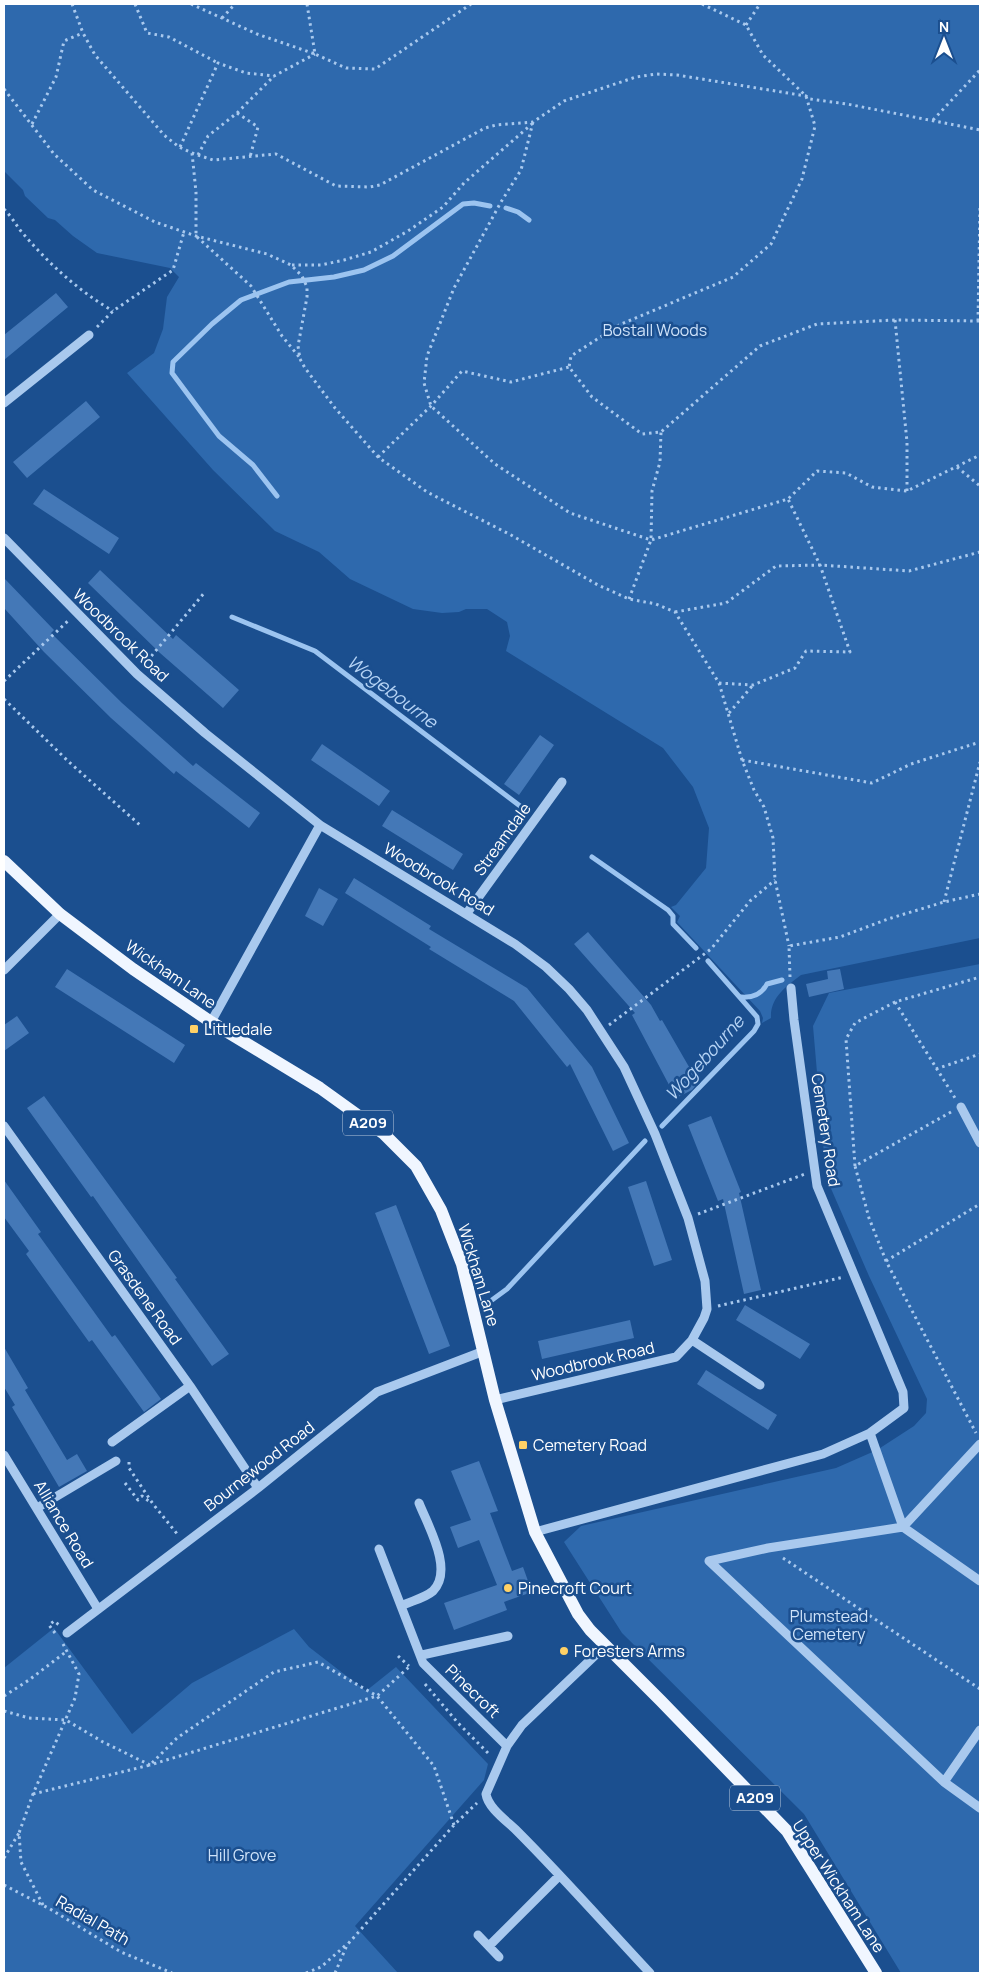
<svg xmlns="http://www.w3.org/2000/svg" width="984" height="1977" viewBox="0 0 984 1977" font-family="Manrope,sans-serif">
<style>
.green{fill:#2e69ad}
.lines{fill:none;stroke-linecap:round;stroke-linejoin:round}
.stream{stroke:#9cc4f0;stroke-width:5}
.building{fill:#4478b7}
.path{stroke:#a9c9ee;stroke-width:3;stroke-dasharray:2.5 4;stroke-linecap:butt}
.minor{stroke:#a9c9ee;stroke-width:9}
.major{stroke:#f0f6ff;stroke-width:12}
.poi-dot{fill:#ffd166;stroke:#1b4f8f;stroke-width:2}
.labels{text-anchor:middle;stroke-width:5;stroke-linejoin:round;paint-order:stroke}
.shield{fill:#1b4f8f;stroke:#bbcadd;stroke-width:1}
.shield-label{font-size:15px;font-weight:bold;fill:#fff}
.park-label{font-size:16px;fill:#cfe3fa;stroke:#1b4f8f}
.street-label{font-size:16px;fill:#fff;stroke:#1b4f8f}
.poi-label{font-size:16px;fill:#fff;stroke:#1b4f8f;text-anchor:start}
.water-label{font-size:18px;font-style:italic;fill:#b5d3f5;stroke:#1b4f8f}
</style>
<rect width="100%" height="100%" fill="#1b4f8f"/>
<path class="green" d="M4,4H980V938L801,975C787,986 770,997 771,1018L762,1023L763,1018L760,1011L677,922L680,916L671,907L676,905L706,868L709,828L693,787L663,748L506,651L510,636L507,622L487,609H466L459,612L442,613L413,609L350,579L319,552L275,531L213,470L127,373L154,353L163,329L167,297L179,277L170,268L97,253L73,236L55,220L48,218L25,196L23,190L4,171Z
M980,964V1973H901L804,1814L622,1633L564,1542L581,1526L836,1468L877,1450L914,1426L926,1413L927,1399L869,1276L826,1177L813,1026L829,993Z
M54,1628L132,1734L192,1683L294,1629L309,1647L366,1691L396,1667L488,1764L484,1780L355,1926L398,1973H4V1668Z"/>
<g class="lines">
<path class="stream" d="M506,208L518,212L529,220
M277,496L253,465L219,436L201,412L172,373L173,362L212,324L241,300L289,282L334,277L364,270L393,256L463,204L474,203L490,206
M232,617L315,651L524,809
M592,857L668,910L673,916V924L696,948
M741,997C752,998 762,994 767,984L782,980
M662,1126L754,1031L758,1024L757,1017L708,961
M492,1300L507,1289L645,1141"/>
</g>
<path class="building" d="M56,293L68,307L4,360V335Z
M86,401L100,417L27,478L13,462Z
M44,489L119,538L109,554L33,504Z
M100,570L173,639L176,635L239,690L223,708L160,653L88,583Z
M4,578L54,630L51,633L122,703L193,766L196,763L260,813L249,828L176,771L174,774L111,718L44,652L4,608Z
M540,735L554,745L519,795L504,784Z
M322,744L390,791L379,806L311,760Z
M392,810L463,854L453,870L382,826Z
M354,878L431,926L429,929L527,988L592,1067L629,1143L613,1151L570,1064L567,1067L514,1001L429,949L431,947L345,893Z
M319,888L338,899L323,926L305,916Z
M588,932L651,1005L660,1021L662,1020L696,1079V1085L692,1090L676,1098L632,1015L635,1013L574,944Z
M67,969L185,1045L174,1063L55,987Z
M840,969L844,989L809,997L806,984L828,979L827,971Z
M17,1016L29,1033L4,1051V1025Z
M44,1096L177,1278L175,1279L229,1354L212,1366L93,1196L91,1197L27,1108Z
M711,1116L741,1192L739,1193L761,1290L744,1294L723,1199L718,1201L688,1125Z
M4,1180L41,1232L38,1234L112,1337L115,1335L161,1399L144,1412L92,1340L89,1342L26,1254L29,1251L4,1217Z
M646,1181L672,1260L654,1266L628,1187Z
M396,1205L450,1346L429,1354L375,1213Z
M745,1305L810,1344L800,1359L736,1320Z
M630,1320L634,1338L542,1359L538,1341Z
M4,1347L28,1388L25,1390L67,1460L77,1454L87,1471L59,1487L12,1407L15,1405L4,1387Z
M706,1370L777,1415L768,1430L697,1384Z
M479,1461L498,1511L490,1513L505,1553L512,1571L523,1567L532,1592L504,1602L507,1610L454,1630L444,1603L497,1585L479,1540L458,1548L450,1527L471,1520L451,1471Z"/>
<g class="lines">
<path class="path" d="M72,4L83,33L95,55L164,135L179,147L192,153L213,160L276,154L336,186L370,187L380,185L485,128L496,125L533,122L564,101L636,77L656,74L677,75L806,96L810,99L847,104L980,130
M135,4L147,33L169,37L218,63
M191,4L257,34L315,54
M307,4L315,54L346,68L375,69L471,4
M702,4L746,25L763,55L806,96L815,126L802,179L771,244L733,277L619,325L571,356L569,367L592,397L642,434L661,432L760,346L817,324L895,320L980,321
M222,18L235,4
M746,25L760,4
M4,89L54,154L93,190L155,222L196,236L267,254L291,265L302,276L307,287V297L298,346L300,359L305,368L335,408L378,457L427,492L511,535L598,585L629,599L656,604L675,612L719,683L742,760L754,790L764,807L773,838L775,880L789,946
M237,113L258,127L250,157
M933,120L980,70
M533,122L521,170L501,202L454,288L427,356L424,383L431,406L495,464L570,513L651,540L788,499L817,471L846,473L872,487L907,491L980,455
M32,124L56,77L64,41L83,33
M180,147L218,63L246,73L274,76L315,54
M192,153L196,192V236L251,286L282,336L300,358
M198,155L208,136L237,113L274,76
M4,209C10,215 15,223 20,230C47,262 77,290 113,311
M292,265H321L344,260L371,252L408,231L443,207L464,183L533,123
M895,320L907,442V491
M978,321L980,204
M97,327L113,311L173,270L184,232
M378,457L431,406L462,371L511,382L569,367
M957,467L980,486
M629,599L651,540L652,491L660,462L661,432
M675,612L726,603L776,566L820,565L909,571L980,552
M143,666L205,592
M4,681L69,620
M719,683L753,685L795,668L806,651L850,652L820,565L788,499
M4,699L69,762L141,826
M729,713L753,685
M742,760L872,783L911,764L980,742
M944,902L980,762
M790,977L789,946L840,937L888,919L944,902L980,894
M895,1002L955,1098
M609,1025L711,949L750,901L775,880
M936,1069L980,1054
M951,1112L855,1166L869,1218L886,1261L976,1433
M855,1166L846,1039L855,1023L895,1002L980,977
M698,1214L805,1174
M886,1261L980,1204
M718,1306L844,1277
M129,1462V1468L153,1504L178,1535
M125,1483L138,1500L142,1496L150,1502
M783,1558L980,1689
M55,1633L49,1625L54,1621L59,1625
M398,1656L409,1666
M425,1684L458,1723L490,1755
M4,1696L29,1680L67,1651
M4,1711L29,1718L66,1720L103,1742L150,1765L377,1696L409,1667
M33,1794L150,1765L177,1738L274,1672L318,1662L377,1696L434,1766L454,1825
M4,1858L19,1833
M4,1885L50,1909L121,1952L172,1973
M43,1905L21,1862L19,1833L33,1794L75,1698L79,1674L63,1644
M306,1973L321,1967L346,1945
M335,1973L347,1945L454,1825L477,1803"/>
<path class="minor" d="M4,403L89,335
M4,538L137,674L205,733L320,825L515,944L546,967L569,989L587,1010L624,1067L655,1134L688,1218L705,1281L707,1309L704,1318L692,1340L676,1357L495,1400
M467,913L562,782
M4,970L60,914
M211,1022L320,825
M961,1107L980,1143
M4,1126L190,1386L258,1488
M692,1340L760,1385
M870,1433L903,1527L980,1581
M112,1442L190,1386
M980,1444L903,1527L768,1548L709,1561L944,1782L980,1808
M4,1455L98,1609
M37,1508L116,1461
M535,1532L823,1454L870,1433L904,1408L903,1392L817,1186L794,1020L791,988
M379,1549L423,1663L507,1746
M401,1606C411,1601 425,1598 433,1591C454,1570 428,1526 419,1503
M67,1633L258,1488L377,1392L484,1351
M606,1645L522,1725L507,1746L486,1794C488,1808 507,1821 517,1831C563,1877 606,1926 650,1973
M422,1655L508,1636
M944,1782L980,1730
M478,1935L499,1957
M489,1946L559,1876"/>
<path class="major" d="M4,861L60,914L133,969L211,1022L320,1088L384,1134L416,1166L441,1210L462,1264L495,1400L535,1532L578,1614L590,1630L661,1701L787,1831L876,1973"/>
</g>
<g class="poi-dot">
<rect x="189" y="1024" width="10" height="10" rx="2.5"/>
<rect x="518" y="1440" width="10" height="10" rx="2.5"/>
<circle cx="508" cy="1588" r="5"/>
<circle cx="564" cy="1651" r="5"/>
</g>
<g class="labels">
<g class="shield">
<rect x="343" y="1110.5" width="50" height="25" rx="4"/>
<rect x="730" y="1785.5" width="50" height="25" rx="4"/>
</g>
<g class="shield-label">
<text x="368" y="1128">A209</text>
<text x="755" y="1803">A209</text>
</g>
<g class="park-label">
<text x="655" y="336">Bostall Woods</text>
<text x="829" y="1622">Plumstead<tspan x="829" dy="18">Cemetery</tspan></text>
<text x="242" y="1861">Hill Grove</text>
</g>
<g class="street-label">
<text transform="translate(121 635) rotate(44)" y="6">Woodbrook Road</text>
<text transform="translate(502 839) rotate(-54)" y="6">Streamdale</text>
<text transform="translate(439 879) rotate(31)" y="6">Woodbrook Road</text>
<text transform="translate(171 974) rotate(35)" y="6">Wickham Lane</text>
<text transform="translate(826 1130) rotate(81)" y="6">Cemetery Road</text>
<text transform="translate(479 1275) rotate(73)" y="6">Wickham Lane</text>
<text transform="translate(145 1297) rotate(54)" y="6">Grasdene Road</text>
<text transform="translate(593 1361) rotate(-13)" y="6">Woodbrook Road</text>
<text transform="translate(259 1466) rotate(-38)" y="6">Bournewood Road</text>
<text transform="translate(64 1524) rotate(59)" y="6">Alliance Road</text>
<text transform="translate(473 1691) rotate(44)" y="6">Pinecroft</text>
<text transform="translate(839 1886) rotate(57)" y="6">Upper Wickham Lane</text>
<text transform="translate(93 1920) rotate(30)" y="6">Radial Path</text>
</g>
<g class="poi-label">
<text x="204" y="1035">Littledale</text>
<text x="533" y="1451">Cemetery Road</text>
<text x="518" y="1594">Pinecroft Court</text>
<text x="574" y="1657">Foresters Arms</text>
</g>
<g class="water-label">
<text transform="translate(392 692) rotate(37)" y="6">Wogebourne</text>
<text transform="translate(705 1058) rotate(-48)" y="6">Wogebourne</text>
</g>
</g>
<rect width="984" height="1977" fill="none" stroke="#ffffff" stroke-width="10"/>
<g transform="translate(944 40)" stroke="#1b4f8f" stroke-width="4" paint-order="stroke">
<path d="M0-4L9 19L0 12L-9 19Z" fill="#ffffff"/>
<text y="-8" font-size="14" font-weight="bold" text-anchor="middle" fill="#ffffff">N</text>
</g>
</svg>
